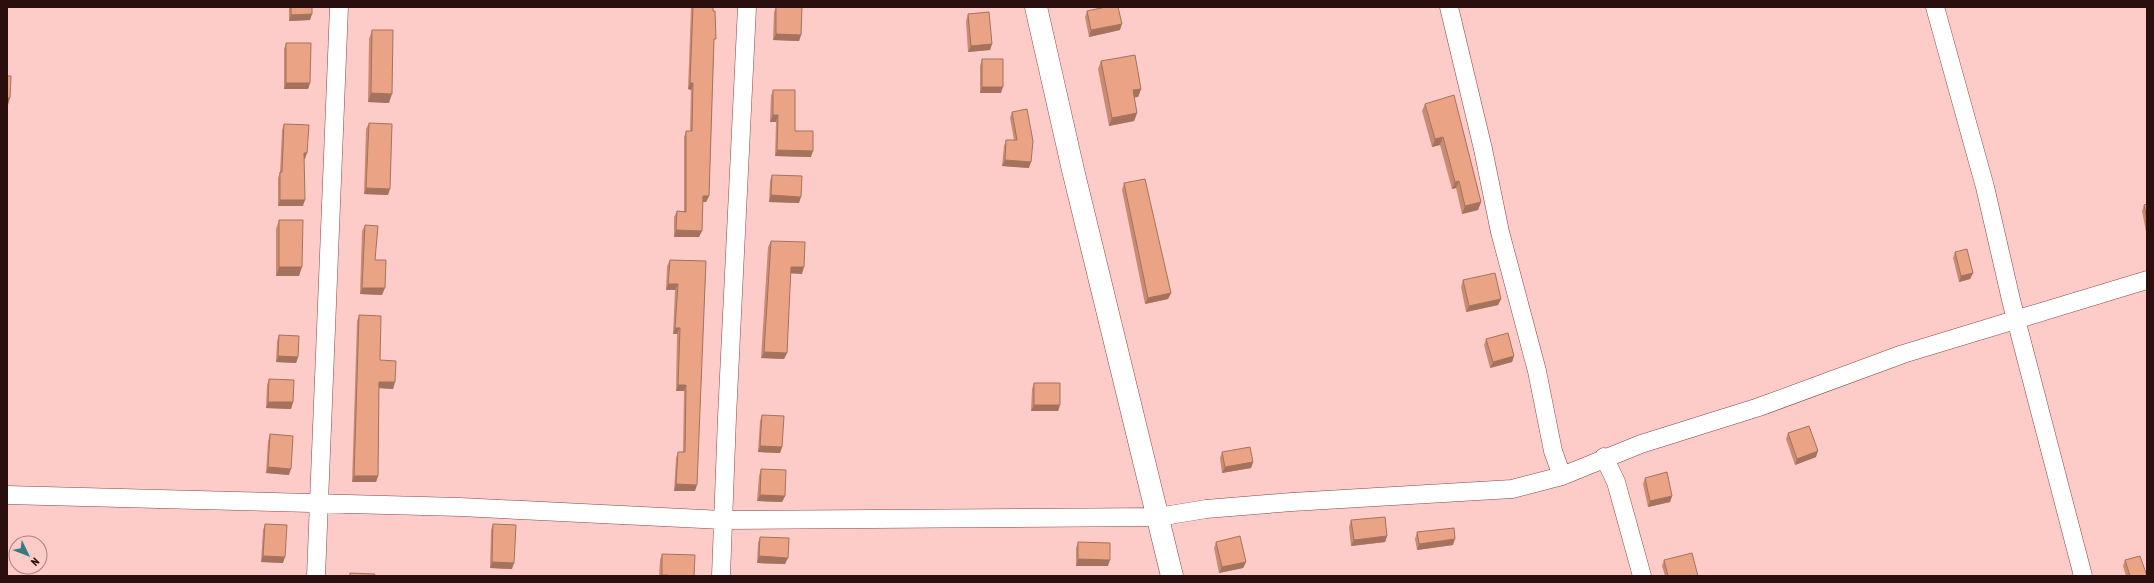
<svg xmlns="http://www.w3.org/2000/svg" width="2154" height="583" viewBox="0 0 2154 583" font-family="'Asap Condensed',sans-serif">
<style>
.lines{fill:none;stroke-linecap:round;stroke-linejoin:round}
.street-casing{stroke:#8a4643;stroke-width:19}
.secondary-casing{stroke:#8a4643;stroke-width:23}
.street{stroke:#fff;stroke-width:18}
.secondary{stroke:#fff;stroke-width:22}
.wall{fill:#c98c72}
.shaded-wall{fill:#a4725d}
.building{fill:#eaa385;stroke:#a4725d}
</style>
<rect width="100%" height="100%" fill="#feccc8"/>
<g class="lines">
<g class="street-casing">
<path id="street" d="M1449,7L1483,149L1500,232L1537,371L1553,451L1562,476
M1935,7L1985,187L2012,304L2083,576
M1604,457L1616,482L1642,576
M7,495L460,507L723,520L1158,517L1206,509L1292,502L1512,489L1562,476L1641,444L1759,407L1903,354L2147,280
M316,576L339,7
M721,576L727,417L747,7"/>
</g>
<g class="secondary-casing">
<path id="secondary" d="M1036,7L1073,170L1172,576"/>
</g>
<use href="#street" class="street"/>
<use href="#secondary" class="secondary"/>
</g>
<path class="wall" d="M289,7H312L310,20L289,21Z
M691,7H713L714,44L709,196L706,202H702L699,237H674V217L677,211H684V137L686,131H690L691,90L688,89Z
M776,7H802L801,35L799,41L773,40L774,12Z
M1087,11L1120,30L1089,37L1085,17Z
M968,14L992,44L990,50L968,52L966,21Z
M372,30L389,103L368,102L369,39Z
M286,43L310,83L308,89H284V49Z
M982,59L1001,93H980V66Z
M1101,61L1141,89L1138,97H1134L1137,113L1134,121L1109,126L1098,69Z
M773,90L795,131L811,157L775,156L776,122H770L771,96Z
M1425,104L1481,202L1478,210L1462,214L1456,188L1452,189L1440,145L1432,147L1422,111Z
M1012,112L1029,168L1002,166L1004,146L1006,140H1014L1010,118Z
M369,123L388,195L364,194L366,129Z
M284,124L305,159H304L303,206H278V178L280,172L282,130Z
M772,175L799,203L769,202L770,181Z
M1124,183L1171,293L1168,299L1145,304L1122,190Z
M2147,204V232H2146L2142,211L2144,205Z
M279,220L299,276H276V229Z
M365,225L375,260L382,295L360,294L362,231Z
M771,241L802,274L790,273L787,353L784,359L761,358L768,247Z
M1955,252L1973,273L1970,279L1959,282L1953,258Z
M670,260L706,261L695,491H674L676,458L678,452H683L684,391H676L677,334H673L675,290H666L667,266Z
M1463,280L1501,299L1498,305L1466,312L1461,287Z
M359,315L380,360L395,382L393,389L379,388L378,476L376,482H352L357,321Z
M279,335L298,357L296,363L276,362L277,341Z
M1486,339L1514,356L1512,362L1490,368L1484,345Z
M269,379L293,402L291,409L266,408L267,385Z
M1034,383L1060,405L1058,411H1031L1032,389Z
M762,415L782,447L780,453L758,452L760,421Z
M1788,433L1816,457L1795,465L1786,439Z
M270,434L289,475L266,473L268,441Z
M1222,452L1253,462L1251,468L1222,473L1220,458Z
M761,469L785,496L782,502L757,501L759,476Z
M1645,478L1672,496L1670,502L1648,507L1643,484Z
M1351,520L1387,536L1385,542L1351,546L1349,527Z
M265,524L283,563L261,562L263,530Z
M493,524L512,569L490,568L491,530Z
M1417,532L1453,545L1417,550L1415,539Z
M760,537L785,564L757,563L758,543Z
M1078,542L1108,566H1076V548Z
M1216,542L1246,562L1243,568L1219,573L1214,548Z
M662,554L694,576H659L660,560Z
M1664,560L1698,576H1665L1662,566Z
M2125,560L2147,576H2126L2123,566Z"/>
<path class="shaded-wall" d="M312,14L310,20L289,21L291,15Z
M1122,24L1120,30L1089,37L1091,30Z
M776,34L801,35L799,41L773,40Z
M992,44L990,50L968,52L971,46Z
M286,83H310L308,89H284Z
M690,83H693L691,90L688,89Z
M982,87H1003L1001,93H980Z
M1141,89L1138,97L1130,98L1133,90Z
M371,93L392,94L389,103L368,102Z
M7,98H10L8,105H7Z
M1137,113L1134,121L1109,126L1112,118Z
M773,115H778L776,122H770Z
M1443,137L1440,145L1432,147L1435,139Z
M777,150L813,151L811,157L775,156Z
M304,153H307L305,159H302Z
M1005,160L1031,162L1029,168L1002,166Z
M1459,181L1456,188L1452,189L1455,182Z
M366,188L390,189L388,195L364,194Z
M771,195L801,197L799,203L769,202Z
M703,196H709L706,202H700Z
M280,200H305L303,206H278Z
M1481,202L1478,210L1462,214L1465,206Z
M676,230L702,231L699,237H674Z
M279,267H302L299,276H276Z
M791,267H804L802,274L788,273Z
M1973,273L1970,279L1959,282L1961,276Z
M668,284H678L675,290H666Z
M362,288H385L382,295L360,294Z
M1171,293L1168,299L1145,304L1148,298Z
M1501,299L1498,305L1466,312L1469,306Z
M675,328H680L677,334H673Z
M764,352L787,353L784,359L761,358Z
M278,356L298,357L296,363L276,362Z
M1514,356L1512,362L1490,368L1493,362Z
M379,382H395L393,389L377,388Z
M678,385H686L684,391H676Z
M268,402H293L291,409L266,408Z
M1034,405H1060L1058,411H1031Z
M760,446L782,447L780,453L758,452Z
M1818,451L1816,457L1795,465L1797,459Z
M1253,462L1251,468L1222,473L1225,467Z
M268,467L291,469L289,475L266,473Z
M354,476H378L376,482H352Z
M676,484L697,485L695,491H674Z
M760,495L785,496L782,502L757,501Z
M1672,496L1670,502L1648,507L1650,501Z
M1387,536L1385,542L1351,546L1354,540Z
M1455,539L1453,545L1417,550L1419,544Z
M263,556L285,557L283,563L261,562Z
M759,556L788,558L785,564L757,563Z
M1078,559L1110,560L1108,566H1076Z
M492,562L514,563L512,569L490,568Z
M1246,562L1243,568L1219,573L1222,567Z"/>
<path class="building" d="M291,7H312V14L291,15Z
M693,7H713V11H715L716,39H714L709,196H703L702,231L676,230L677,211L686,212V131H692L693,83H690Z
M776,7H802L801,35L776,34Z
M1106,7H1118L1122,24L1091,30L1087,11Z
M989,12L992,44L971,46L968,14Z
M372,30H393L392,94L371,93Z
M286,43H311L310,83H286Z
M1135,55L1141,89L1133,90L1137,113L1112,118L1101,61Z
M982,59H1003V87H982Z
M7,76H11L10,98H7Z
M773,90H795V131H813V151L777,150L778,115H773Z
M1454,95L1481,202L1465,206L1459,181L1455,182L1443,137L1435,139L1425,104Z
M1027,109L1033,141L1031,162L1005,160L1006,140H1017L1012,112Z
M369,123L392,124L390,189L366,188Z
M284,124L309,125L307,153H304L305,200H280V172H282Z
M772,175L802,176L801,197L771,195Z
M1145,179L1171,293L1148,298L1124,183Z
M2147,204V219L2144,205Z
M279,220H303L302,267H279Z
M365,225L378,226L375,260H386L385,288H362Z
M771,241L805,242L804,267H791L787,353L764,352Z
M1967,249L1973,273L1961,276L1955,252Z
M670,260L706,261L697,485L676,484L678,452H685L686,385H678L680,328H675L678,284H668Z
M1495,273L1501,299L1469,306L1463,280Z
M359,315L381,316L380,360L396,361L395,382H379L378,476H354Z
M1508,333L1514,356L1493,362L1486,339Z
M279,335L299,336L298,357L278,356Z
M269,379L294,380L293,402H268Z
M1034,383H1060V405H1034Z
M762,415L784,416L782,447L760,446Z
M1809,426L1818,451L1797,459L1788,433Z
M270,434L293,436L291,469L268,467Z
M1250,447L1253,462L1225,467L1222,452Z
M761,469L786,470L785,496L760,495Z
M1667,472L1672,496L1650,501L1645,478Z
M1385,517L1387,536L1354,540L1351,520Z
M265,524L287,525L285,557L263,556Z
M493,524L516,525L514,563L492,562Z
M1454,528L1455,539L1419,544L1417,532Z
M1240,536L1246,562L1222,567L1216,542Z
M760,537L789,538L788,558L759,556Z
M1078,542L1110,543V560L1078,559Z
M1692,553L1698,576H1668L1664,560Z
M662,554L695,555L694,576H668V575H662Z
M2140,556L2147,576H2130L2125,560Z
M350,573L375,574L374,576H350Z"/>
<rect width="2154" height="583" fill="none" stroke="#2b0f0e" stroke-width="16"/>
<g transform="translate(28 555) rotate(133)"><circle r="19" fill="#feccc8" stroke="#aa807e"/>
<path d="M0-3L7 15L0 10L-7 15Z" fill="#337c83"/>
<text y="-6" font-size="11" font-weight="bold" text-anchor="middle" fill="#2b0f0e">N</text>
</g>
</svg>
